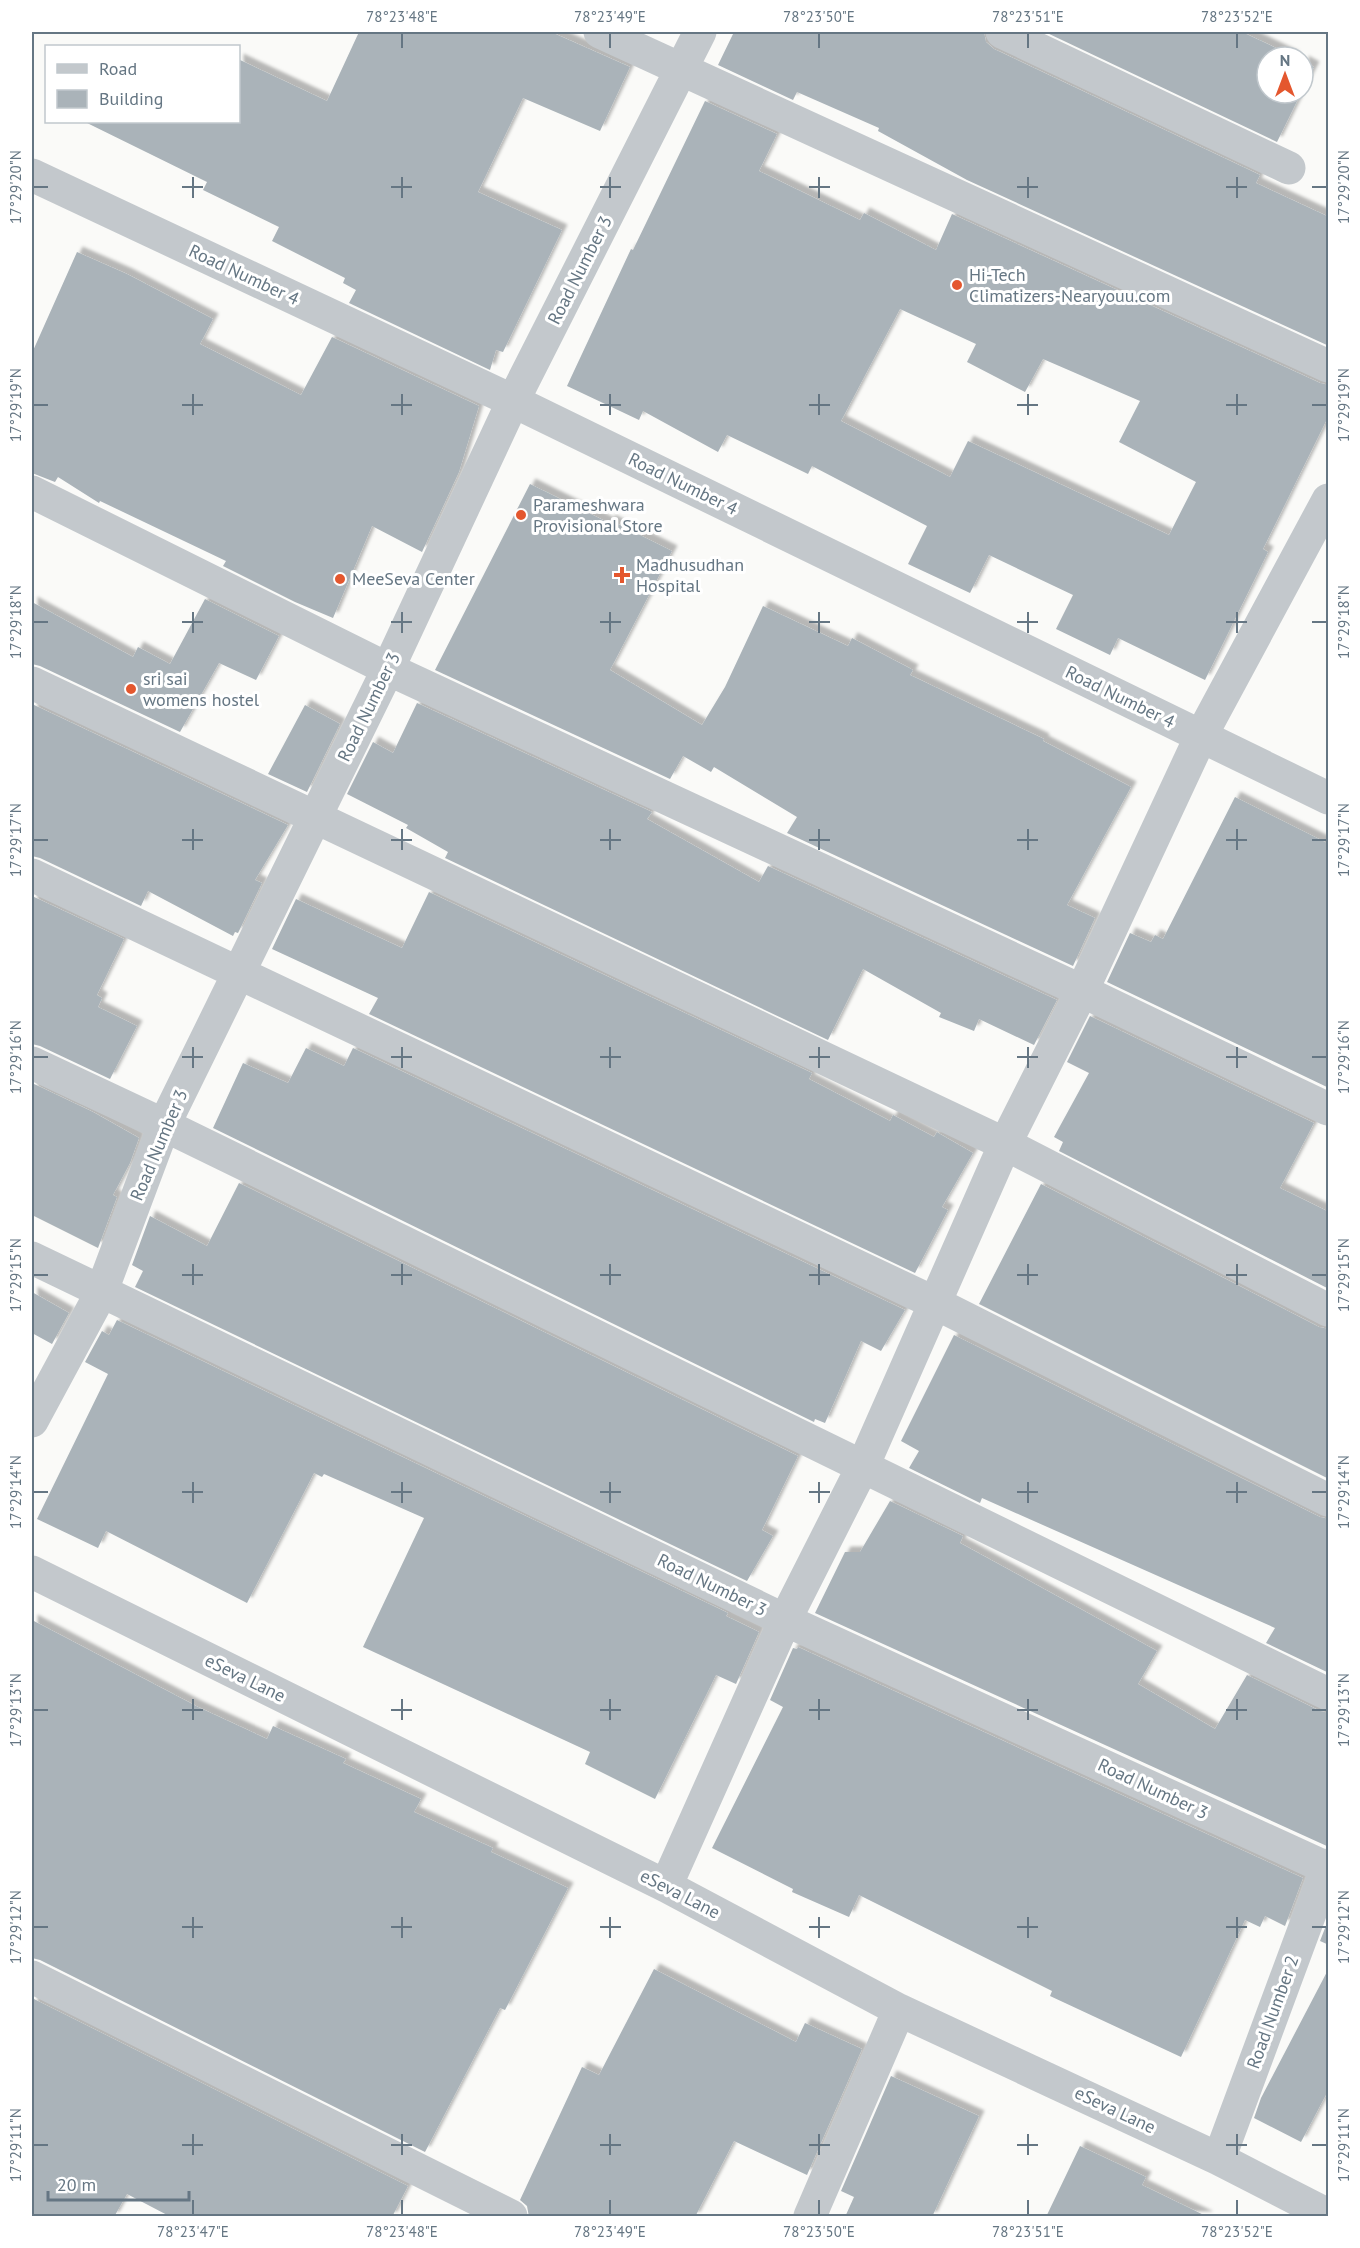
<svg xmlns="http://www.w3.org/2000/svg" width="1360" height="2248" viewBox="0 0 1360 2248" font-family="'PT Sans',sans-serif">
<style>
.building{fill:#aab3b9;fill-rule:evenodd;filter:url(#shadow)}
.lines{fill:none;stroke-linecap:round;stroke-linejoin:round}
.minor{stroke:#c3c8cc;stroke-width:33}
.ticks{fill:none;stroke:#657683;stroke-width:2}
.poi-dot{fill:#e4572e;stroke:#fff;stroke-width:2}
.labels{text-anchor:middle;stroke-width:6;stroke-linejoin:round;paint-order:stroke}
.street-label{font-size:18px;fill:#657683;stroke:#fff}
.poi-label{font-size:18px;fill:#657683;stroke:#fff;text-anchor:start}
.neatline{fill:none;stroke:#657683;stroke-width:2}
.ticks-label{font-size:15px;text-anchor:middle;fill:#657683}
</style>
<defs>
<filter id="shadow"><feDropShadow dx="5.5" dy="-5.5" stdDeviation="1.5" flood-color="#0004"/></filter>
</defs>
<rect width="100%" height="100%" fill="#fafaf8"/>
<path class="building" d="M359,32H551L630,67L600,131L523,98L478,192L562,230L503,352L496,350L490,370L349,303L356,290L343,283L345,278L272,241L279,227L203,190L207,182L85,122H238V59L327,101Z
M734,32H984L986,42L994,49L1260,175L1256,183L1329,217V346L967,180L878,131L879,128L797,92L793,100L718,65Z
M1045,32H1242L1295,57H1267V93H1301L1277,142Z
M1303,61L1314,67L1303,89Z
M705,101L777,134L759,171L860,220L864,213L936,250L952,214L1320,383L1329,385V415L1263,549L1268,552L1205,680L1118,638L1110,655L1056,629L1073,595L989,555L970,593L908,564L927,526L812,466L808,474L727,435L718,452L643,411L639,420L567,386L631,249L633,250ZM900,309L976,344L967,362L1025,392L1043,359L1140,401L1119,442L1196,482L1169,535L968,441L950,477L841,421Z
M77,252L127,274L213,319L200,344L301,395L332,337L479,406L459,472L422,552L372,526L333,618L295,602L223,566L226,561L100,501L99,503L58,477L55,482L32,473V353Z
M530,484L609,523L610,520L672,551L610,670L702,725L725,687L763,606L848,646L852,638L913,670L910,675L1044,739L1043,741L1131,787L1067,905L1095,918L1073,966L787,833L797,817L714,767L711,772L683,756L670,779L435,670Z
M205,599L279,636L256,680L219,663L180,732L40,666L32,664V602L133,657L138,647L170,664Z
M417,703L652,812L647,819L759,882L768,866L1057,1000L1034,1045L979,1019L974,1031L939,1017L941,1013L863,969L828,1040L445,858L448,852L406,828L408,825L347,794L373,742L393,753Z
M32,704L288,825L255,880L262,883L238,933L235,932L233,936L148,891L141,906L40,858L32,856Z
M305,705L340,724L307,792L268,774Z
M1235,797L1329,844V1088L1107,982L1130,933L1151,942L1155,935L1163,939Z
M429,892L812,1073L809,1079L890,1121L893,1115L934,1137L937,1132L940,1134L973,1153L942,1207L948,1210L915,1273L369,1014L378,998L272,949L296,899L402,948Z
M32,896L124,939L97,995L102,998L98,1007L137,1026L110,1079L40,1046L32,1044Z
M1090,1016L1314,1123L1280,1188L1329,1212V1289L1059,1151L1063,1142L1054,1137L1089,1073L1067,1062Z
M306,1048L344,1066L353,1048L905,1310L881,1351L861,1341L825,1423L815,1419L814,1422L213,1128L243,1063L288,1083Z
M32,1083L93,1112L139,1138L130,1163L113,1195L117,1197L98,1248L32,1215Z
M239,1183L798,1456L762,1530L773,1536L747,1581L135,1287L143,1271L132,1265L150,1216L207,1246Z
M1041,1184L1319,1327L1329,1329V1479L979,1304Z
M32,1292L69,1313L52,1344L32,1333Z
M117,1320L728,1613L726,1616L759,1632L736,1684L716,1675L655,1799L585,1764L590,1752L363,1647L424,1518L324,1474L322,1477L314,1473L247,1603L106,1531L98,1548L37,1519L108,1374L85,1362L102,1331L109,1335Z
M954,1335L1320,1517L1329,1519V1673L1266,1643L1275,1628L982,1498L980,1503L909,1468L919,1451L901,1441Z
M890,1501L963,1536L960,1543L1157,1651L1138,1684L1215,1729L1247,1675L1320,1711L1329,1713V1847L815,1613L845,1552H860Z
M32,1620L198,1707L267,1739L273,1726L346,1759L343,1763L421,1799L414,1812L493,1848L491,1852L568,1888L505,2010L500,2008L425,2152L40,1960L32,1958Z
M798,1647L1303,1878L1285,1926L1265,1916L1260,1927L1245,1920L1181,2057L1050,1996L1052,1991L859,1895L849,1917L792,1892L793,1889L712,1848L783,1707L770,1700L793,1648L797,1649Z
M1329,1918V1945L1320,1941Z
M1329,1968V2089L1301,2142L1254,2118L1261,2098Z
M654,1969L796,2042L805,2023L862,2049L807,2175L734,2141L695,2217H529L527,2206L520,2200L582,2067L599,2075Z
M32,1998L408,2186L392,2217H171L127,2194L114,2217H32Z
M891,2076L979,2116L932,2217H845L854,2197L841,2191Z
M1080,2146L1146,2177L1142,2185L1208,2217H1046Z"/>
<g class="lines">
<path class="minor" d="M600,32L1328,366
M1002,32L1289,168
M32,175L513,401L1328,798
M32,492L388,669L1082,991L1328,1109
M32,683L1005,1144L1328,1310
M32,875L935,1303L1328,1500
M32,1063L164,1125L1328,1694
M32,1258L785,1620L1327,1868
M32,1421L101,1293L164,1125L388,669L513,401L700,32
M32,1572L666,1886L899,2010L1219,2159L1328,2215
M666,1886L785,1620L863,1466L1005,1144L1082,991L1201,736L1328,500
M32,1977L511,2216
M1219,2159L1328,1865
M810,2216L899,2010"/>
</g>
<path class="ticks" d="M402,33V48M610,33V48M819,33V48M1028,33V48M1237,33V48M193,177V198M402,177V198M610,177V198M819,177V198M1028,177V198M1237,177V198M33,187H48M182,187H203M391,187H412M600,187H621M809,187H830M1017,187H1038M1226,187H1247M1312,187H1327M193,394V415M402,394V415M610,394V415M819,394V415M1028,394V415M1237,394V415M33,405H48M182,405H203M391,405H412M600,405H621M809,405H830M1017,405H1038M1226,405H1247M1312,405H1327M193,612V633M402,612V633M610,612V633M819,612V633M1028,612V633M1237,612V633M33,622H48M182,622H203M391,622H412M600,622H621M809,622H830M1017,622H1038M1226,622H1247M1312,622H1327M193,829V850M402,829V850M610,829V850M819,829V850M1028,829V850M1237,829V850M33,840H48M182,840H203M391,840H412M600,840H621M809,840H830M1017,840H1038M1226,840H1247M1312,840H1327M193,1047V1068M402,1047V1068M610,1047V1068M819,1047V1068M1028,1047V1068M1237,1047V1068M33,1057H48M182,1057H203M391,1057H412M600,1057H621M809,1057H830M1017,1057H1038M1226,1057H1247M1312,1057H1327M193,1264V1285M402,1264V1285M610,1264V1285M819,1264V1285M1028,1264V1285M1237,1264V1285M33,1275H48M182,1275H203M391,1275H412M600,1275H621M809,1275H830M1017,1275H1038M1226,1275H1247M1312,1275H1327M193,1482V1503M402,1482V1503M610,1482V1503M819,1482V1503M1028,1482V1503M1237,1482V1503M33,1492H48M182,1492H203M391,1492H412M600,1492H621M809,1492H830M1017,1492H1038M1226,1492H1247M1312,1492H1327M193,1699V1720M402,1699V1720M610,1699V1720M819,1699V1720M1028,1699V1720M1237,1699V1720M33,1710H48M182,1710H203M391,1710H412M600,1710H621M809,1710H830M1017,1710H1038M1226,1710H1247M1312,1710H1327M193,1917V1938M402,1917V1938M610,1917V1938M819,1917V1938M1028,1917V1938M1237,1917V1938M33,1927H48M182,1927H203M391,1927H412M600,1927H621M809,1927H830M1017,1927H1038M1226,1927H1247M1312,1927H1327M193,2134V2155M402,2134V2155M610,2134V2155M819,2134V2155M1028,2134V2155M1237,2134V2155M33,2145H48M182,2145H203M391,2145H412M600,2145H621M809,2145H830M1017,2145H1038M1226,2145H1247M1312,2145H1327M193,2200V2215M402,2200V2215M610,2200V2215M819,2200V2215M1028,2200V2215M1237,2200V2215"/>
<g class="poi-dot">
<circle cx="957" cy="285" r="6"/>
<circle cx="521" cy="515" r="6"/>
<path d="M619 566h6v6h6v6h-6v6h-6v-6h-6v-6h6z"/>
<circle cx="340" cy="579" r="6"/>
<circle cx="131" cy="689" r="6"/>
</g>
<g class="labels">
<g class="street-label">
<text transform="translate(580 270) rotate(-63)" y="6">Road Number 3</text>
<text transform="translate(244 275) rotate(25)" y="6">Road Number 4</text>
<text transform="translate(683 484) rotate(26)" y="6">Road Number 4</text>
<text transform="translate(1120 697) rotate(26)" y="6">Road Number 4</text>
<text transform="translate(369 707) rotate(-64)" y="6">Road Number 3</text>
<text transform="translate(159 1145) rotate(-67)" y="6">Road Number 3</text>
<text transform="translate(712 1585) rotate(26)" y="6">Road Number 3</text>
<text transform="translate(245 1678) rotate(26)" y="6">eSeva Lane</text>
<text transform="translate(1153 1789) rotate(25)" y="6">Road Number 3</text>
<text transform="translate(680 1894) rotate(27)" y="6">eSeva Lane</text>
<text transform="translate(1273 2012) rotate(-70)" y="6">Road Number 2</text>
<text transform="translate(1115 2110) rotate(25)" y="6">eSeva Lane</text>
</g>
<g class="poi-label">
<text x="969" y="281">Hi-Tech<tspan x="969" dy="21">Climatizers-Nearyouu.com</tspan></text>
<text x="533" y="511">Parameshwara<tspan x="533" dy="21">Provisional Store</tspan></text>
<text x="636" y="571">Madhusudhan<tspan x="636" dy="21">Hospital</tspan></text>
<text x="352" y="585">MeeSeva Center</text>
<text x="143" y="685">sri sai<tspan x="143" dy="21">womens hostel</tspan></text>
</g>
</g>
<rect width="1360" height="2248" fill="none" stroke="#ffffff" stroke-width="66"/>
<rect x="45" y="45" width="195" height="78" fill="#ffffff" stroke="#c1c8cd" stroke-width="1.5"/>
<rect x="57" y="64" width="30" height="9" fill="#c3c8cc" stroke="#c1c8cd" stroke-width="1.5"/>
<text x="99" y="75" font-size="18" fill="#657683">Road</text>
<rect x="57" y="90" width="30" height="18" fill="#aab3b9" stroke="#c1c8cd" stroke-width="1.5"/>
<text x="99" y="105" font-size="18" fill="#657683">Building</text>
<g transform="translate(1285 75)"><circle r="28" fill="#ffffff" stroke="#c1c8cd" stroke-width="1.5"/>
<path d="M0-4.5L10 22L0 15L-10 22Z" fill="#e4572e"/>
<text y="-9" font-size="16" font-weight="bold" text-anchor="middle" fill="#657683">N</text>
</g>
<path d="M48 2191v9h141v-9" fill="none" stroke="#657683" stroke-width="3"/>
<text x="57" y="2191" font-size="18" fill="#657683" stroke="#ffffff" stroke-width="4.5" paint-order="stroke">20 m</text>
<rect x="33" y="33" width="1294" height="2182" class="neatline"/>
<g class="ticks-label">
<text x="402" y="22">78°23'48"E</text>
<text x="610" y="22">78°23'49"E</text>
<text x="819" y="22">78°23'50"E</text>
<text x="1028" y="22">78°23'51"E</text>
<text x="1237" y="22">78°23'52"E</text>
<text transform="translate(16 187) rotate(-90)" y="5">17°29'20"N</text>
<text transform="translate(1344 187) rotate(-90)" y="5">17°29'20"N</text>
<text transform="translate(16 405) rotate(-90)" y="5">17°29'19"N</text>
<text transform="translate(1344 405) rotate(-90)" y="5">17°29'19"N</text>
<text transform="translate(16 622) rotate(-90)" y="5">17°29'18"N</text>
<text transform="translate(1344 622) rotate(-90)" y="5">17°29'18"N</text>
<text transform="translate(16 840) rotate(-90)" y="5">17°29'17"N</text>
<text transform="translate(1344 840) rotate(-90)" y="5">17°29'17"N</text>
<text transform="translate(16 1057) rotate(-90)" y="5">17°29'16"N</text>
<text transform="translate(1344 1057) rotate(-90)" y="5">17°29'16"N</text>
<text transform="translate(16 1275) rotate(-90)" y="5">17°29'15"N</text>
<text transform="translate(1344 1275) rotate(-90)" y="5">17°29'15"N</text>
<text transform="translate(16 1492) rotate(-90)" y="5">17°29'14"N</text>
<text transform="translate(1344 1492) rotate(-90)" y="5">17°29'14"N</text>
<text transform="translate(16 1710) rotate(-90)" y="5">17°29'13"N</text>
<text transform="translate(1344 1710) rotate(-90)" y="5">17°29'13"N</text>
<text transform="translate(16 1927) rotate(-90)" y="5">17°29'12"N</text>
<text transform="translate(1344 1927) rotate(-90)" y="5">17°29'12"N</text>
<text transform="translate(16 2145) rotate(-90)" y="5">17°29'11"N</text>
<text transform="translate(1344 2145) rotate(-90)" y="5">17°29'11"N</text>
<text x="193" y="2237">78°23'47"E</text>
<text x="402" y="2237">78°23'48"E</text>
<text x="610" y="2237">78°23'49"E</text>
<text x="819" y="2237">78°23'50"E</text>
<text x="1028" y="2237">78°23'51"E</text>
<text x="1237" y="2237">78°23'52"E</text>
</g>
</svg>
